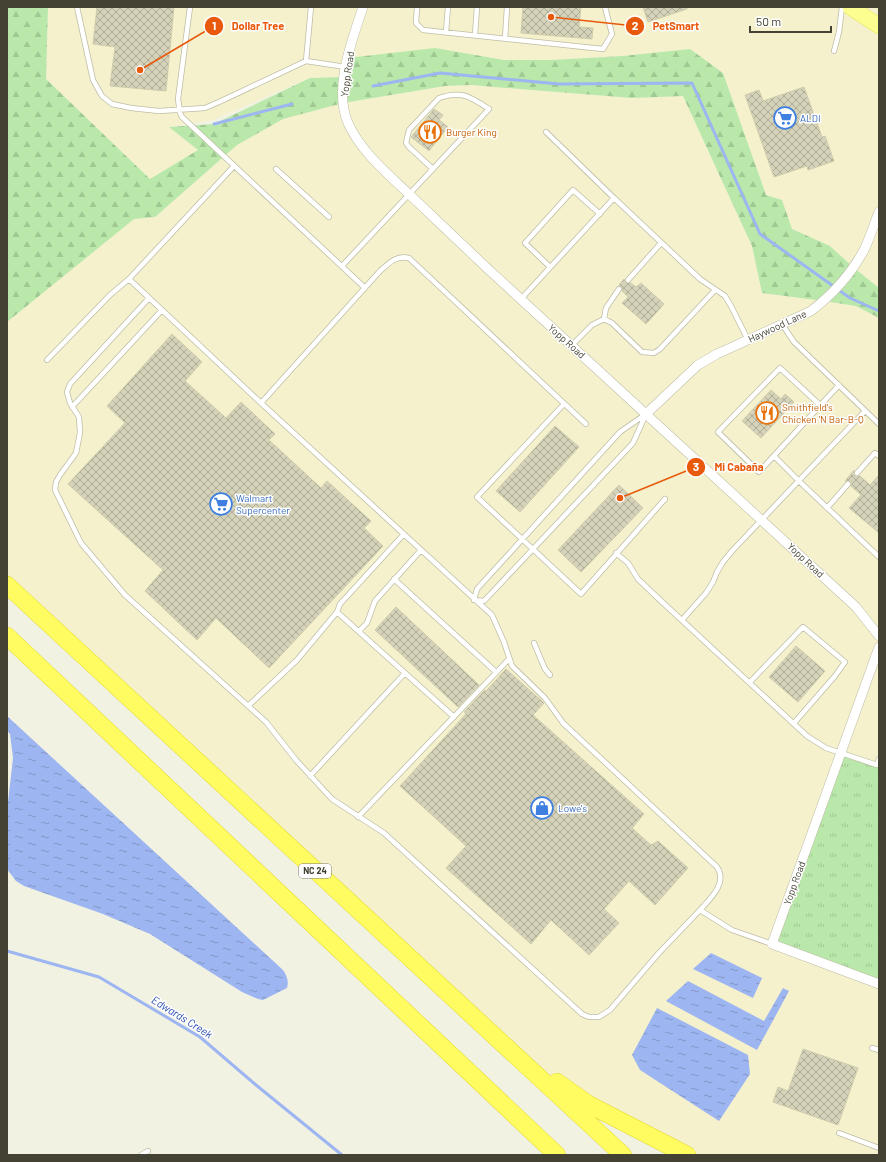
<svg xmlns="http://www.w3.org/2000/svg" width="886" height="1162" viewBox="0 0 886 1162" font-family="Barlow,sans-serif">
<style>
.commercial{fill:#f5f1cd}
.grass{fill:url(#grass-tufts)}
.forest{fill:url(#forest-firs)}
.water{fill:url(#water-ripples)}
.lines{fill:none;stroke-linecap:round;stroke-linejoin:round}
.stream{stroke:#9db5f1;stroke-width:3}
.building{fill:url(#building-cross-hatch);stroke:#cfccac}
.lane-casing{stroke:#bebda6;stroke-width:6}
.street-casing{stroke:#bebda6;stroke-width:10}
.primary-casing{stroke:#e4e65e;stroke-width:16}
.highway-casing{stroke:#e1d72f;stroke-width:18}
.lane{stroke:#fff;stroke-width:4.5}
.street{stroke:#fff;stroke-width:9}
.primary{stroke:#fcff8f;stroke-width:15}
.highway{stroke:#fffc61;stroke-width:17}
.labels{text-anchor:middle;stroke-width:3;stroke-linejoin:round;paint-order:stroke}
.shield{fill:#fff;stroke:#7c7b70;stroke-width:1}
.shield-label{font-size:9px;font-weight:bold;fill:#444333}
.street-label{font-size:10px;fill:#444333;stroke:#fff}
.shop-label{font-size:10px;fill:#366cbe;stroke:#fff;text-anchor:start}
.food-label{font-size:10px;fill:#c56008;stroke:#fff;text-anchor:start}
.water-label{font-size:11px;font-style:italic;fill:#2b4eb2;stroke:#fff}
.leader{fill:none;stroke:#e8590c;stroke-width:1.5}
.callout-dot{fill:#e8590c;stroke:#fff;stroke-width:1.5}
.mark-label{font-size:12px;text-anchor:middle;font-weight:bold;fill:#fff}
.callout-label{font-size:11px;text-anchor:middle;font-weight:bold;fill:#e8590c;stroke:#fff;stroke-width:3;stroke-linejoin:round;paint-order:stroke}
</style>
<defs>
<pattern id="grass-tufts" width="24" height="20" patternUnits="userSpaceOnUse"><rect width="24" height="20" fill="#b9e8aa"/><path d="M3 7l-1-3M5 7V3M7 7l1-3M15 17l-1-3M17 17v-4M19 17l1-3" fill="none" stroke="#a0c893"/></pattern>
<pattern id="forest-firs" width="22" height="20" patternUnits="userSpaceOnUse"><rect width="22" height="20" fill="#b9e8aa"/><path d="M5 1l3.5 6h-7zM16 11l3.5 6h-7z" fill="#a0c893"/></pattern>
<pattern id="water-ripples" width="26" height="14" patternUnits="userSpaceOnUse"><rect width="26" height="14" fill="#9db5f1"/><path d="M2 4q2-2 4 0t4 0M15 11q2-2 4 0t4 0" fill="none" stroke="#8295c4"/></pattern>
<pattern id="building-cross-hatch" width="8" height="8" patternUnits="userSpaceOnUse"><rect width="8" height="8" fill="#d4d2b9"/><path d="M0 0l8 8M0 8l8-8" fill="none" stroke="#aeac97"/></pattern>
</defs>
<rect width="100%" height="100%" fill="#f2f2e3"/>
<path class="commercial" d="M48,7H879V288L853,267L830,246L792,229L782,200L766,195L723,73L690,49L623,56L552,60H504L435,48L345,77L310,78L213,120L170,127L198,150L150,180L46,79Z
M472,85L632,98L683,96L752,246L762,293L824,301L856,306L879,318V1155H687L588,1104L500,1041L7,585V322L134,218L155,217L237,145L283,119L343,103L445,86Z"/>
<path class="grass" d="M841,753L877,764L879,759V984L772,944Z"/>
<path class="forest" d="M7,7H48L46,79L150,179L198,150L169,127L214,124L310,78L344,77L347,58L435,48L504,60H552L623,56L690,49L723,73L766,195L782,200L792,229L830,246L853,267L879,288V318L856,306L824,301L762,293L752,246L683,96L632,98L471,85L445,86L343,103L283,119L237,145L155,217L134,219L7,322Z"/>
<path class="water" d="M7,716L283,970C287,976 289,981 287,988L263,1000L258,999L242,992L150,934L103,914L24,886L16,881L7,869V811L13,758L10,734L7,730Z
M711,953L762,978L753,998L693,969Z
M688,981L764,1021L783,988L789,991L757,1050L666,1001Z
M657,1008L748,1055L750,1074L719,1121L640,1070L632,1055Z"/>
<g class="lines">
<path class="stream" d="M373,86L440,73L559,84L692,83L760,234L850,298L879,311
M214,124L292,104
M7,951L99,977L200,1037L256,1085L342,1155"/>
</g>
<path class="building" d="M97,7H174L166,91L110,86L115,47L93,44Z
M523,7H581L579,27L593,28L592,39L521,33Z
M643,7H687V9L648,22Z
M804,87L822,137L825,136L834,161L808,170L807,166L774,177L745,95L759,90L763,101Z
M434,109L443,115L439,120L448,127L429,151L411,137Z
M624,279L626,283H631L636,287L641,283L664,304L646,324L622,303L628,297L622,291V287L619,285Z
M172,334L202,362L185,381L226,418L241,402L275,434L269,440L321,488L327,481L371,521L364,528L383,546L269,668L216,618L197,640L145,591L163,570L68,484L125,423L107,406Z
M771,390L781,399L785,394L794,402L761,438L742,421Z
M555,426L579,447L520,512L496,491Z
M854,470L853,474L855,476H860L870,485L879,475V533L849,508L861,495L851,486L852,483L850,481H845Z
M619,485L643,508L581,572L558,550Z
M396,607L479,685L458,707L375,630Z
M796,646L825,671L798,702L769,677Z
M506,669L544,703L533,715L644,814L632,828L651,845L658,841L688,868L655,905L629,881L604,909L619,923L589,955L551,920L531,944L446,868L466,846L400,786L466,714L464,712L485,690L486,691Z
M803,1049L858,1068L838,1125L773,1102L778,1087L788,1091Z"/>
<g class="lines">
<g class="lane-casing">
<path id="lane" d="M77,7L93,80L102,96L112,104L131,108L159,111L205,108L219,102L306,61L346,67
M190,7L178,99L180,113L182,117L365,288
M417,7L416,23L423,30L603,49L612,34L605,7
M446,32L448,7
M475,35L477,7
M505,39L507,7
M834,51L839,32L842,7
M306,61L311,7
M276,169L329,217
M614,198L700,279L725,296L731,306L748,340
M342,266L489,109C471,97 461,90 439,98L409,130L406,143L409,147L433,169
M550,267L525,243L573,190L600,214
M129,279L261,403L492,615L504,642L512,666L545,698L563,723L717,867C728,883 710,899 700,910L732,930L772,944
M628,280L661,243
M149,298L70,384L67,392L70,403L79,417L80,433L76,453L60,475L56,482L55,490L81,543L125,595L266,722L296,760L332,799L384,833L582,1014L589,1017H599L610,1010L658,954L700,910
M521,299L614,198L546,132
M604,319L606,308L619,289
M782,324L794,342L879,424
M572,345L592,325L604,319L612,323L642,352L654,353L660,349L715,290
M47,360L110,295L129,279L234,166
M261,403L380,271C389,263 396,255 409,258L586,424
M564,404L477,497L581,594L665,499
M820,405L780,368L718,432L759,472L839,385
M72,407L162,310
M646,414L633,443L484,601L474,600L477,589L620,432Z
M774,456L799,481L879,557
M857,473L875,453L879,456
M827,508L848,484
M616,553L628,563L638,579L660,600L807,736L826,748L877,765L879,759
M394,579L496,672
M337,612L454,717
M682,620L706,593L713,582L717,572L723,562L732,551L865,411
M359,631L367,623L375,601L421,550
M534,643L545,669L550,675
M750,682L803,627L845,662L835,676L794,723
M248,706L297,660L337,612L340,604L404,534
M310,776L405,673
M358,817L509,659
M872,1048L879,1050
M839,1133L879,1148
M141,1155L148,1151"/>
</g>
<g class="street-casing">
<path id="street" d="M363,7C352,41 333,88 348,123C361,152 388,174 410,195C436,220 462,244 488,269C610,382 734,494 856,607L879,636
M646,414L698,365L717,354L811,311C832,295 851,274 864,250C870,238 874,224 879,212
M879,647L772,944L879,984"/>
</g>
<g class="primary-casing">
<path id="primary" d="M850,7L879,26"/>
</g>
<g class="highway-casing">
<path id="highway" d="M7,585L623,1155
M7,636L557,1155
M557,1082L588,1104L687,1155"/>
</g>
<use href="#lane" class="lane"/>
<use href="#street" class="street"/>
<use href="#primary" class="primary"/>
<use href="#highway" class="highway"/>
</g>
<defs>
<g id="supermarket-ring" transform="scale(1.15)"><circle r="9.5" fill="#fff" stroke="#3f7fe0" stroke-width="1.5"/><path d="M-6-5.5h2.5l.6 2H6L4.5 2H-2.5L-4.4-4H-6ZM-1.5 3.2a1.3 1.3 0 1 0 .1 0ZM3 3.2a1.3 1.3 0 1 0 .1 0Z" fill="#3f7fe0"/></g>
<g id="restaurant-ring" transform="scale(1.15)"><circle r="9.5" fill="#fff" stroke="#e8710a" stroke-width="1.5"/><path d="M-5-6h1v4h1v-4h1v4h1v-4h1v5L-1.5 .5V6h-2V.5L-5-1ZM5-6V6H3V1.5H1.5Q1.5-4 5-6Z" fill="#e8710a"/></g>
<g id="shop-ring" transform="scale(1.15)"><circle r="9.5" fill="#fff" stroke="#3f7fe0" stroke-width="1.5"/><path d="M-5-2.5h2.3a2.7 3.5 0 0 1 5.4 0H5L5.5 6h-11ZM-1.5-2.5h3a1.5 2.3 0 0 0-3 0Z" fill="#3f7fe0"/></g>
</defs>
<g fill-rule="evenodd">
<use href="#supermarket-ring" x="785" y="118"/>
<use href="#restaurant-ring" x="430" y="132"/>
<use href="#restaurant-ring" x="767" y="413"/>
<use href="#supermarket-ring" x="221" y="504"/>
<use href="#shop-ring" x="542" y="808"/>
</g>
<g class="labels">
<rect class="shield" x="299" y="864" width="32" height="14" rx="3"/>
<g class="shield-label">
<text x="315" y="874">NC 24</text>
</g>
<g class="street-label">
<text transform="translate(347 74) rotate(-82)" y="4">Yopp Road</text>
<text transform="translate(777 326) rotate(-25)" y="4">Haywood Lane</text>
<text transform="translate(567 341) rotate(42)" y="4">Yopp Road</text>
<text transform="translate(806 560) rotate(43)" y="4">Yopp Road</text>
<text transform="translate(794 883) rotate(-70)" y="4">Yopp Road</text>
</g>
<g class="shop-label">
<text x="800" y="122">ALDI</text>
<text x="236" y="502">Walmart<tspan x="236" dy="12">Supercenter</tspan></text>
<text x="558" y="812">Lowe's</text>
</g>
<g class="food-label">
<text x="446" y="136">Burger King</text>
<text x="782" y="411">Smithfield's<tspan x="782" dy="12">Chicken 'N Bar-B-Q</tspan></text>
</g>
<g class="water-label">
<text transform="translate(182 1017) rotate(32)" y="4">Edwards Creek</text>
</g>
</g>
<path class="leader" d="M140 70L214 26M551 17L635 26M620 498L696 467"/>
<g class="callout-dot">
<circle cx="140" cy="70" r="4"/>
<circle cx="551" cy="17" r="4"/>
<circle cx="620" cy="498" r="4"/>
<circle cx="214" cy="26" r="10"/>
<circle cx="635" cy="26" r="10"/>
<circle cx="696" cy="467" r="10"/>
</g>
<g class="mark-label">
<text x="214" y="30">1</text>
<text x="635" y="30">2</text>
<text x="696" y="471">3</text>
</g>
<g class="callout-label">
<text x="258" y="30">Dollar Tree</text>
<text x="676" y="30">PetSmart</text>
<text x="739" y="471">Mi Cabaña</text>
</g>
<rect width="886" height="1162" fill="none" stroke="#444333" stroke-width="16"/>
<path d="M750 26v6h81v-6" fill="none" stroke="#444333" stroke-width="2"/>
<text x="756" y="26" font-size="12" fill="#444333" stroke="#ffffff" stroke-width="3" paint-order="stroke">50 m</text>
</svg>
